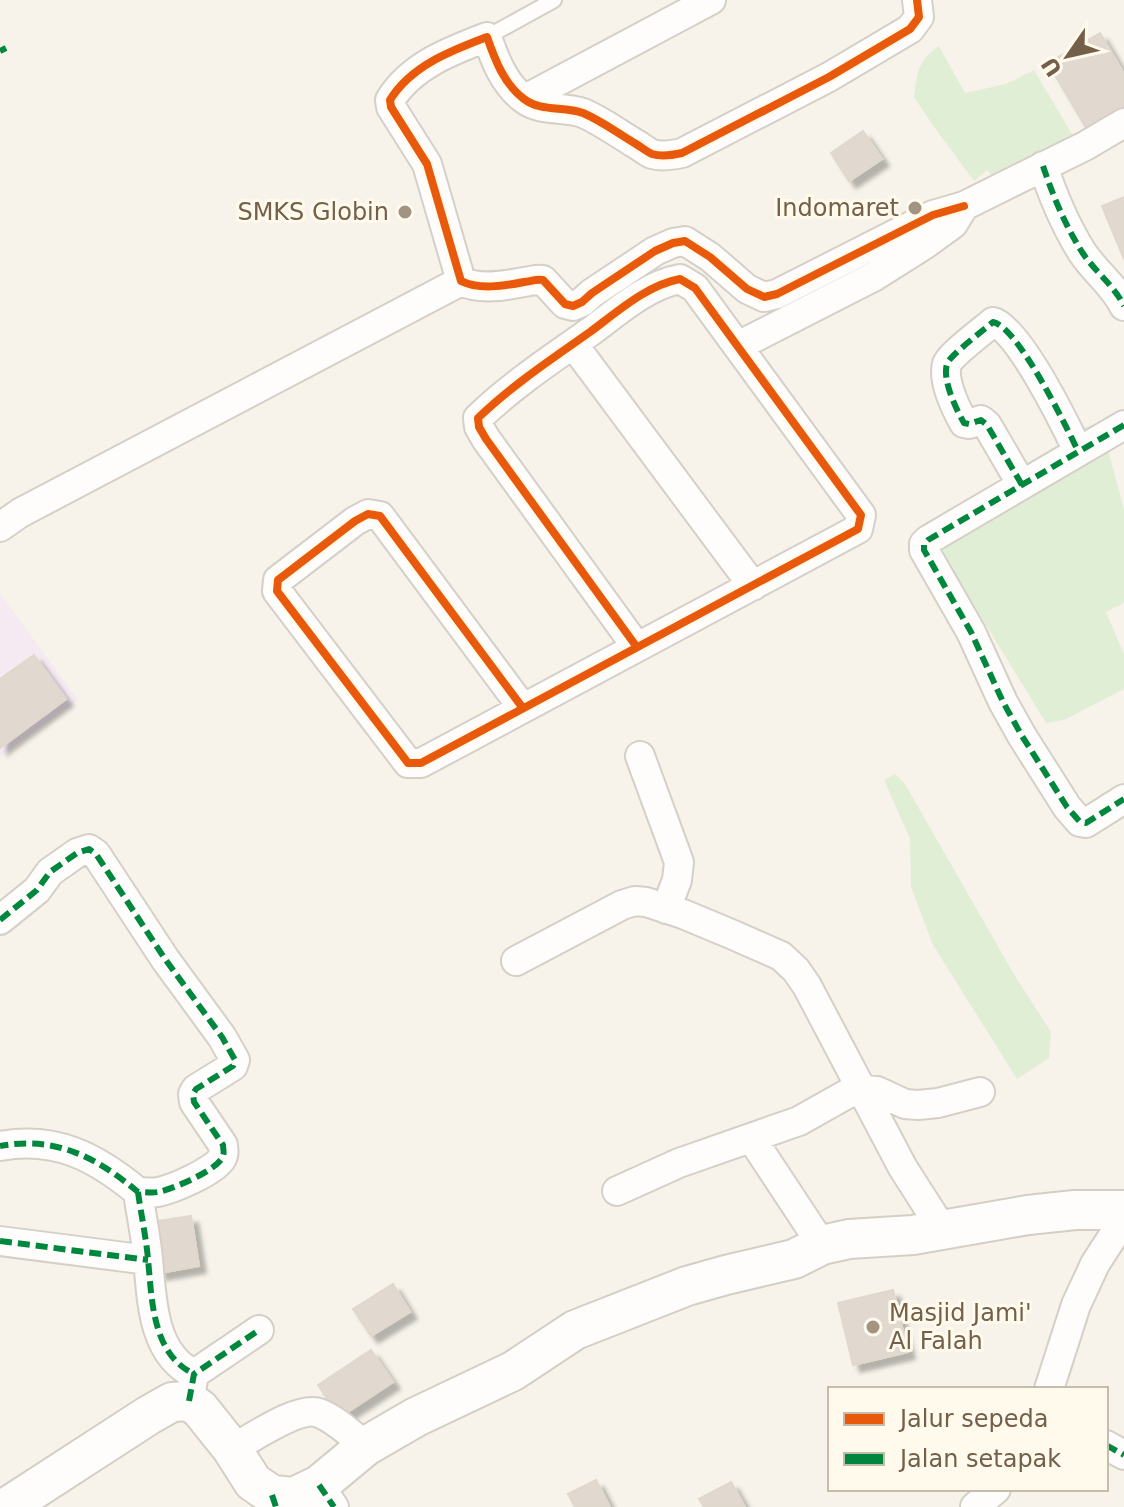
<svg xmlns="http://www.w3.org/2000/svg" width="1124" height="1507" viewBox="0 0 1124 1507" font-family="'DejaVu Sans',sans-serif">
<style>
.education{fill:#f5e9f2}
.green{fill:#e0eed5}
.building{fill:#e1d9cf;stroke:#e0d8cc;stroke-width:2;filter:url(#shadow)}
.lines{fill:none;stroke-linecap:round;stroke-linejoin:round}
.lane-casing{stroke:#d5d0c7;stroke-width:18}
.street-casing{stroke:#d5d0c7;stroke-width:32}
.secondary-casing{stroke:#d4cfc5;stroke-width:42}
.lane{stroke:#fefdfc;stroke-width:14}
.street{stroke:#fefdfc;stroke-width:28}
.secondary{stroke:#fefdfc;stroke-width:38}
.quiet{stroke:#00873e;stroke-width:6;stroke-dasharray:12 6;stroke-linecap:butt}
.cycleway-casing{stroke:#fffaeb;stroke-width:13}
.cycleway{stroke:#e8590c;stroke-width:8}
.poi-dot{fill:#a29382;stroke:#fffaeb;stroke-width:3}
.labels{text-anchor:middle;stroke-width:6;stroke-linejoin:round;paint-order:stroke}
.poi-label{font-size:24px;fill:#74604a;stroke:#fffaeb;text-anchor:end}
</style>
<defs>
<filter id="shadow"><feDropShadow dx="7" dy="7" stdDeviation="2" flood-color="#0004"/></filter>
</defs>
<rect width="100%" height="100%" fill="#f7f3ea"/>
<path class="education" d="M0,594L78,700L0,756V748L66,699L34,655L0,679Z"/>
<path class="green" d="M939,46L965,93L1006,84L1034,70L1083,153L1004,191L987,170L974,181L932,124L914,97C917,73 918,60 939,46Z
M1101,423L1124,510V603L1106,612L1124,654V689L1064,720L1046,723L924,524L1005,480L1085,427Z
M895,774L905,784L1015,976L1051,1032L1049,1058L1017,1079L933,945L911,887L910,839L884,780Z"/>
<path class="building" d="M1100,33L1124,74V113L1089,133L1048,63Z
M863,131L882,159L849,181L831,153Z
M1124,197V259L1102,206Z
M34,655L66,699L0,748V679Z
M191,1216L199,1266L159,1273L151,1222Z
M393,1284L410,1312L371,1336L353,1309Z
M893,1290L908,1352L853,1365L838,1303Z
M371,1350L393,1382L340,1417L318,1385Z
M596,1480L610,1507H575L568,1494Z
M731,1482L745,1507H704L699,1499Z"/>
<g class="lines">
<g class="lane-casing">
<path id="lane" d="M487,37L554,0"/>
</g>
<g class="street-casing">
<path id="street" d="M917,0L919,17L910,29L829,77L682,153C673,155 662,157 652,154C647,152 641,147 636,144C619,134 602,121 583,113C563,106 541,112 524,99C504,84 495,60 487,37C450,51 411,66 390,100L391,107L427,164L461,281C479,290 504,286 524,282C532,281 536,279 543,280L565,304L573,306L582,302L592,293L655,251L673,243L685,241L710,257L747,289L764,297L777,294L913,225L933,215L964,206
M525,99L711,0
M1043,166C1053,196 1065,225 1082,252C1095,272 1114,285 1124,306
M573,344L753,586
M738,346L875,276L924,245L953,224L964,206L1085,146L1124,123
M1124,425L928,540L924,544V550L971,632L1003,702L1022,736L1067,807L1080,822L1086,823L1124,799
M1022,485L987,425L981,420L969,424L964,423C956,409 942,380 947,364C949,356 985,329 993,322C1018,327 1066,426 1078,451
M0,527L20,513L461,281
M522,707L380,516L368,514L355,521L278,580L277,591L408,763H421L858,529L861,515L695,288L680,279C647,285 617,312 590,332C553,358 511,386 478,418L479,427L486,439L636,646
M640,756L679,862L677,880L666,909
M0,920L37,890L50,872L77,853L89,849L96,854L165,959L222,1037L235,1060L233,1066L196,1089L193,1094L194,1102L223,1145C223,1150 225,1153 222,1158C215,1171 173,1189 158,1192C152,1193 144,1192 138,1192C96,1157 56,1136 0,1146
M516,961L622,905L635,901L646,902L683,914L731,934L781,956L796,970L807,986L903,1168L942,1229
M752,1139L822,1245
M617,1191L679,1163L799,1121L847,1094L863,1090L877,1091L905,1104L918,1105L938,1103L980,1092
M138,1192C141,1214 146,1237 148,1259C152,1300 152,1354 194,1374
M0,1241L148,1260
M1049,1389L1076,1305L1095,1264L1124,1219
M191,1391L194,1374L259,1330
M1106,1445L1124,1455
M232,1449C251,1439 299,1405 319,1413C334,1418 353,1436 366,1446
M319,1485L334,1507
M975,1507L996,1489"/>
</g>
<g class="secondary-casing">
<path id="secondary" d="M7,1507L149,1415L172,1402L189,1401L200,1409L232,1449L253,1482L272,1495L294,1497L319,1485L366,1446L416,1417L513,1371L575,1330L687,1286L726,1275L794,1259L822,1245L849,1239L913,1235L1028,1215L1075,1210H1124"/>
</g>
<use href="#lane" class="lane"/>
<use href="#street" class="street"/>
<use href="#secondary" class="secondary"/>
<path class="quiet" d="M0,51L6,48
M1043,166C1053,196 1065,225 1082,252C1095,272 1114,285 1124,306
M1124,425L928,540L924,544V550L971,632L1003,702L1022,736L1067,807L1080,822L1086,823L1124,799
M1022,485L987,425L981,420L969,424L964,423C956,409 942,380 947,364C949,356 985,329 993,322C1018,327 1066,426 1078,451
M0,920L37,890L50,872L77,853L89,849L96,854L165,959L222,1037L235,1060L233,1066L196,1089L193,1094L194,1102L223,1145C223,1150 225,1153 222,1158C215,1171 173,1189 158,1192C152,1193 144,1192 138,1192C96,1157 56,1136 0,1146
M138,1192C141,1214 146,1237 148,1259C152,1300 152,1354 194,1374
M0,1241L148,1260
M189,1401L194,1374L259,1330
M1106,1445L1124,1455
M319,1485L334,1507
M272,1495L276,1507"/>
<g class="cycleway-casing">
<path id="cycleway" d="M917,0L919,17L910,29L829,77L682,153C673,155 662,157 652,154C647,152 641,147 636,144C619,134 602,121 583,113C563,106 541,112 524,99C504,84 495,60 487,37C450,51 411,66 390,100L391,107L427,164L461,281C479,290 504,286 524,282C532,281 536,279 543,280L565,304L573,306L582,302L592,293L655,251L673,243L685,241L710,257L747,289L764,297L777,294L913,225L933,215L964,206
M522,707L380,516L368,514L355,521L278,580L277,591L408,763H421L858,529L861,515L695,288L680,279C647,285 617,312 590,332C553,358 511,386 478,418L479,427L486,439L636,646"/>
</g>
<use href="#cycleway" class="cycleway"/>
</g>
<g class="poi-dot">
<circle cx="915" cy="208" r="8"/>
<circle cx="405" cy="212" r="8"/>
<circle cx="873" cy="1327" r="8"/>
</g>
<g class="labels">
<g class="poi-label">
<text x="899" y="216">Indomaret</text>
<text x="389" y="220">SMKS Globin</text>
<text x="889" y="1321" text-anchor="start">Masjid Jami'<tspan x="889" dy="28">Al Falah</tspan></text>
</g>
</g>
<rect x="828" y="1387" width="280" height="104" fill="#fffaeb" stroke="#c7bcab" stroke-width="2"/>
<rect x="844" y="1413" width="40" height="12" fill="#e8590c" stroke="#c7bcab" stroke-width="2"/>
<text x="900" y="1427" font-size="24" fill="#74604a">Jalur sepeda</text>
<rect x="844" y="1453" width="40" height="12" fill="#00873e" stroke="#c7bcab" stroke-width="2"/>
<text x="900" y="1467" font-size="24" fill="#74604a">Jalan setapak</text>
<g transform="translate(1068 56) rotate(236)" stroke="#fffaeb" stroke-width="6" paint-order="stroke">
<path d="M0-6L14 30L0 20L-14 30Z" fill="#74604a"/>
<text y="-12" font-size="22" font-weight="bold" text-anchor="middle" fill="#74604a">U</text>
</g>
</svg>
